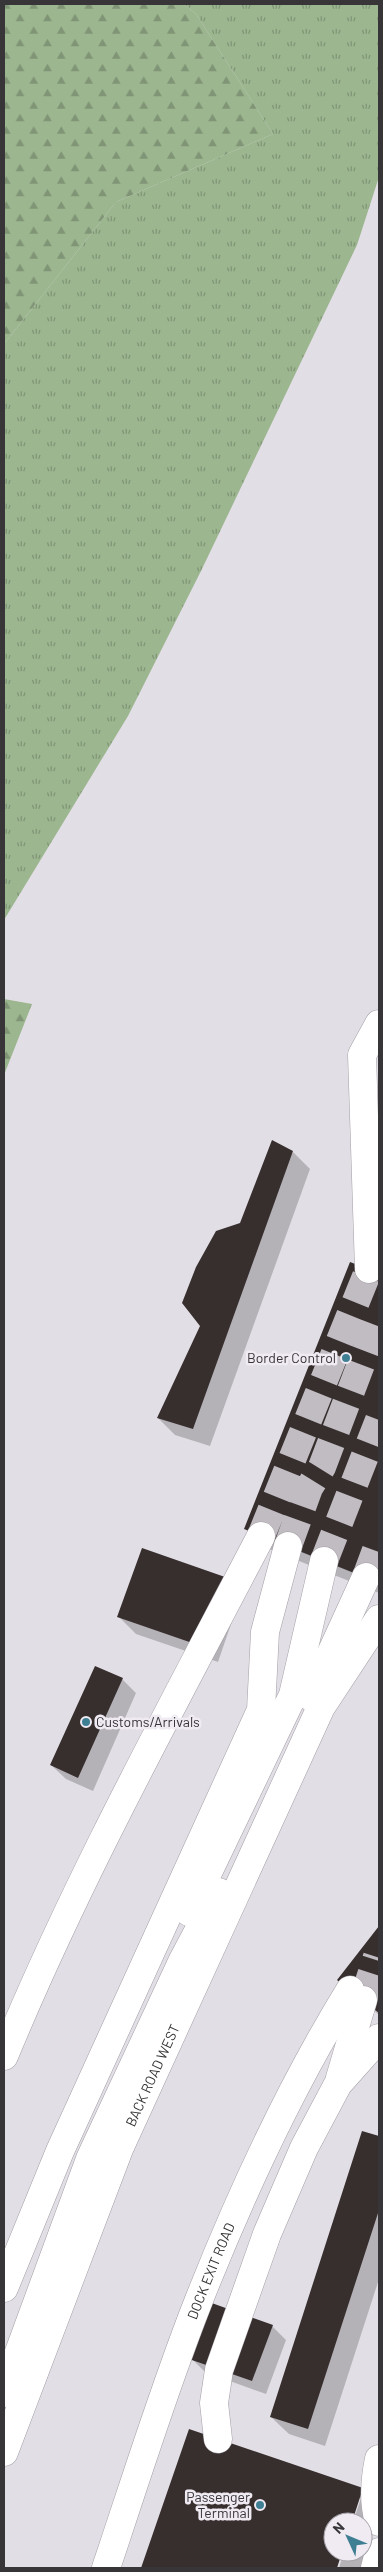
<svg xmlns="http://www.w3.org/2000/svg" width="383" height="2572" viewBox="0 0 383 2572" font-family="Barlow,sans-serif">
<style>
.grass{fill:url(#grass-tufts)}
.forest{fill:url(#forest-firs)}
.shadow{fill:#0003}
.building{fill:#372f2e}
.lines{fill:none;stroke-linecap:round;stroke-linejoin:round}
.minor-tunnel{stroke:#c0bcc2;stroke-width:28;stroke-dasharray:28 14;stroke-linecap:butt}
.minor-casing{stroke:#a39ea5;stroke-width:29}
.minor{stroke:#fff;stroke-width:28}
.poi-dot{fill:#3f7f93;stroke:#f0ebf3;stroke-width:2}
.labels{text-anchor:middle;stroke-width:5;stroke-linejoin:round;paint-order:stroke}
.poi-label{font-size:14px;fill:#373538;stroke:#f0ebf3;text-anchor:end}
.street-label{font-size:14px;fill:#373538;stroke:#f0ebf3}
</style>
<defs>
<pattern id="grass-tufts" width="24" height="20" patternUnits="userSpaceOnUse" patternTransform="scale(1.25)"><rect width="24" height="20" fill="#9cb68f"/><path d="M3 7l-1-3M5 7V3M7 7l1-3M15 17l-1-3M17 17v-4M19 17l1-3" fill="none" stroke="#809576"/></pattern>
<pattern id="forest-firs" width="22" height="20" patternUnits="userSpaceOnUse" patternTransform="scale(1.25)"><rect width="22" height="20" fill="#9cb68f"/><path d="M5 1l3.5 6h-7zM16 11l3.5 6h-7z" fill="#809576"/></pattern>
</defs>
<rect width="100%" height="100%" fill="#e2dee5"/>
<path class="grass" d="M184,4H379V177L357,245L201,571L128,716L4,920V344L116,202L273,134L196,14Z"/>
<path class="forest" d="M4,4H184L196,14L273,134L116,202L4,344Z
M4,999L32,1004L4,1075Z"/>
<path class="shadow" d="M293,1152L310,1169L210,1446L175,1435L158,1418L201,1326L241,1224Z
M379,1274V1593L264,1547L246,1529Z
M241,1595L218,1662L136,1634L119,1617Z
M122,1679L136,1693L93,1791L66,1779L51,1765Z
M379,1928V2015L339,1979Z
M363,2133L379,2138V2279L325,2446L289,2434L271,2417Z
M272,2326L286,2340L266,2394L205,2372L191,2358Z
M190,2430L362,2489L379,2513L362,2568H339L344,2552H363V2522H353L361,2498H358L351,2522H333V2552H341L336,2568H143Z"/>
<path class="building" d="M272,1140L293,1151L193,1429L157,1418L200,1326L182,1303L196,1267L216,1231L240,1223Z
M350,1262L379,1273V1583L244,1529Z
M142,1548L225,1577L201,1646L117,1617Z
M95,1666L123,1678L78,1778L50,1765Z
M379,1926V2013L337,1980Z
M362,2131L379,2136V2210L308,2429L270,2417Z
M209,2302L273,2325L252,2381L189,2359Z
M189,2429L363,2488L352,2522H333V2552H342L337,2568H141Z"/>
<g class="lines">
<path class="minor-tunnel" d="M261,1536L369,1269
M288,1546L309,1488L322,1467L379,1317
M324,1561L379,1420
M366,1577L379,1542
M363,2000L377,1957"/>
<g class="minor-casing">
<g id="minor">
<path d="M369,1269L362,1055L379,1024"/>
<path d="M311,1697L366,1577"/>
<path d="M189,1912L293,1695L324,1561"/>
<path d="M4,2056C78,1877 172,1707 261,1536"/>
<path d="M340,2078L363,2000"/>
<path d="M4,2288L60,2151L261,1710L265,1632L288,1546"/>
<path d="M4,2393L90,2159L183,1960L219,1892"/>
<path d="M218,2439L214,2403L219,2370L267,2234L304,2148L338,2084L379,2038"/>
<path id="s1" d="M4,2452L119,2149L321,1707L379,1619"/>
<path d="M379,2459C375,2478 373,2502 379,2522"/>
<path id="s2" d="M106,2568C135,2482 162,2395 195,2310C238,2200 288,2091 350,1990"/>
<path d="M375,2568L379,2552"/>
</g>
</g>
<use href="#minor" class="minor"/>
</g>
<g class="poi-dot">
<circle cx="346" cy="1358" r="5"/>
<circle cx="86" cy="1722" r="5"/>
<circle cx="260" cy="2505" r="5"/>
</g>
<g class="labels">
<g class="poi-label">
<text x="336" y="1363">Border Control</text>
<text x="96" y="1727" text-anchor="start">Customs/Arrivals</text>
<text x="250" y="2502">Passenger<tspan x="250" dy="16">Terminal</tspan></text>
</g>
<g class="street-label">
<text dy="5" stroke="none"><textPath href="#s1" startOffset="405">BACK ROAD WEST</textPath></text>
<text dy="5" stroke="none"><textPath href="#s2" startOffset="315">DOCK EXIT ROAD</textPath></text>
</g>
</g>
<rect width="383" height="2572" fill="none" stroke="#373538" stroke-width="10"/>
<g transform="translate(348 2537) rotate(314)"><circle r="24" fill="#f0ebf3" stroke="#a6a2a8"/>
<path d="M0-4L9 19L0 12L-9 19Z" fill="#3f7f93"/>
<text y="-8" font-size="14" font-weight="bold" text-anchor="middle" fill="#373538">N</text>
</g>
</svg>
